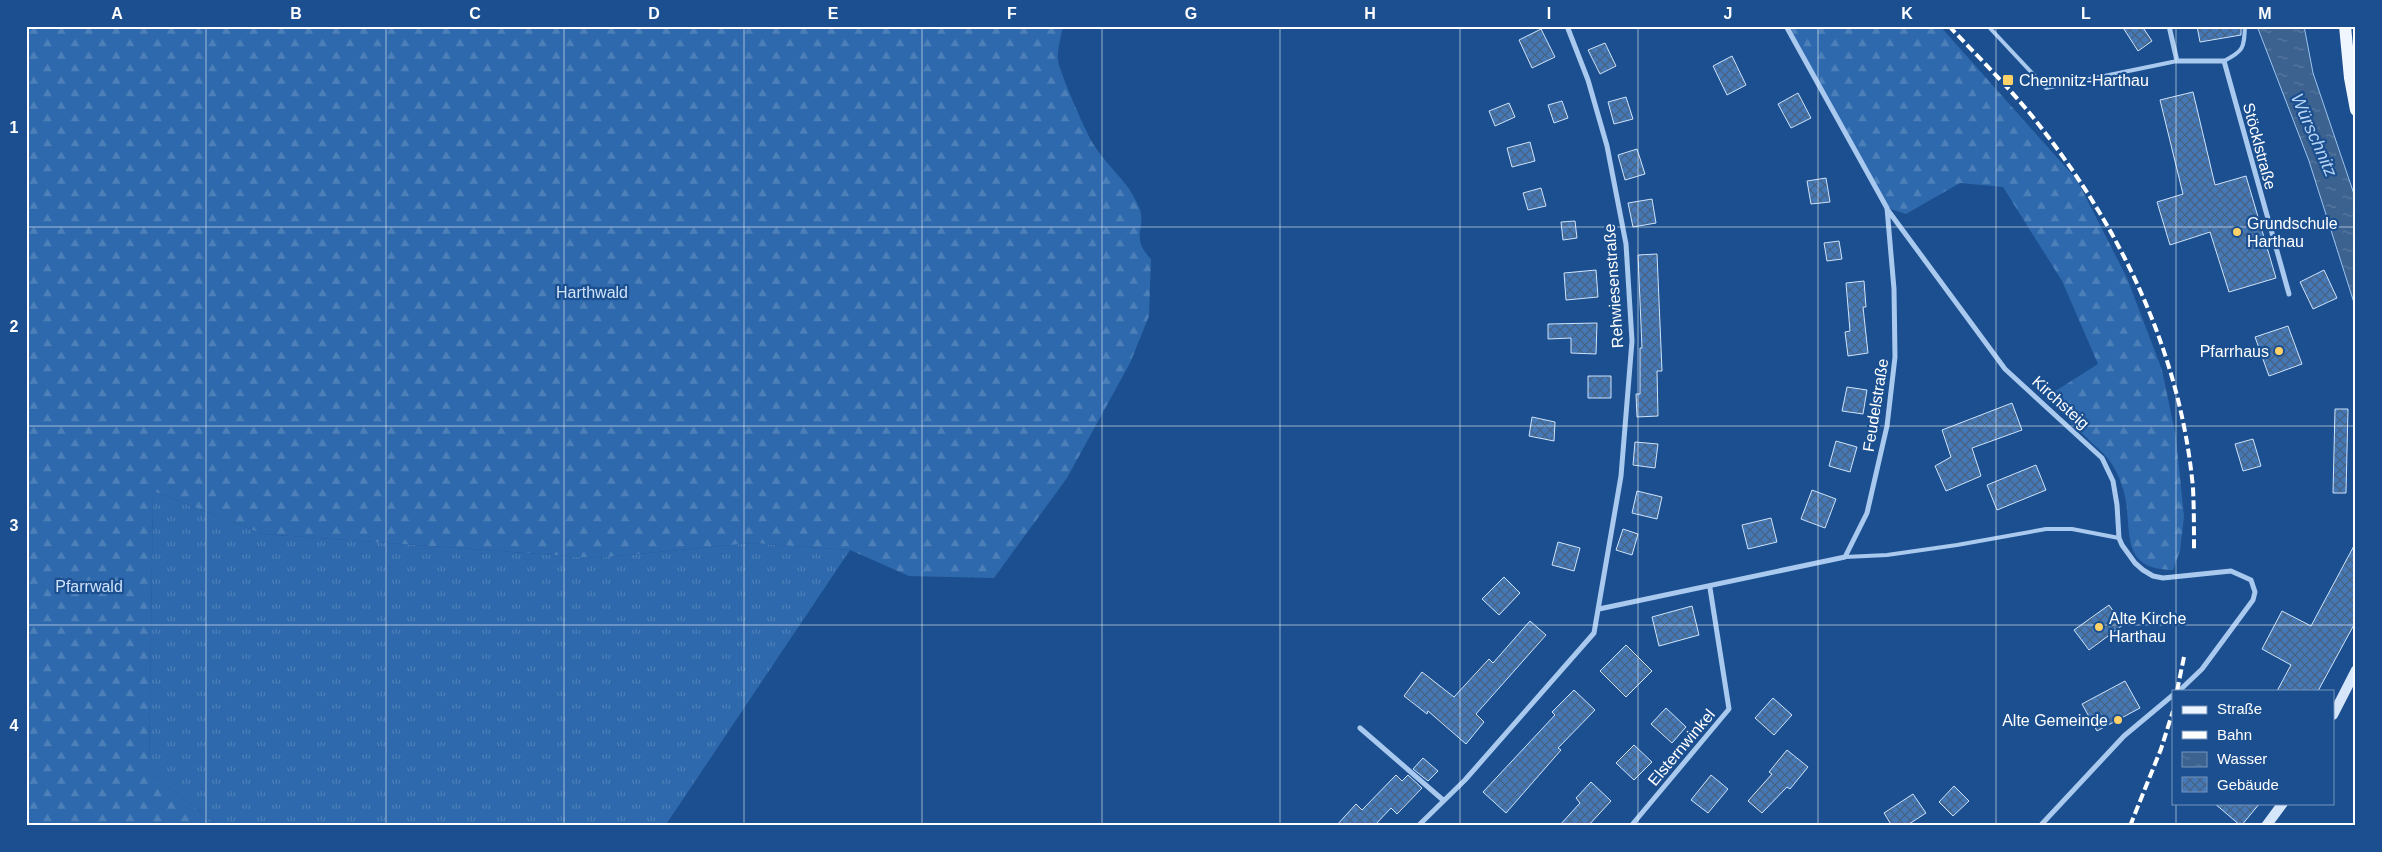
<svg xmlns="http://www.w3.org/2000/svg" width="2382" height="852" viewBox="0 0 2382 852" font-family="Helvetica,sans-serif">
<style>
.grass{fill:url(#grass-tufts)}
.forest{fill:url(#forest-firs)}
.water{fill:url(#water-ripples);stroke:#9cc4f0}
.building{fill:url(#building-cross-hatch);stroke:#cfe3fa}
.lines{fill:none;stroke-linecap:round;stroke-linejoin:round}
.service{stroke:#a9c9ee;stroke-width:4}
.minor{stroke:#a9c9ee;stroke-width:5}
.secondary{stroke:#d6e6fa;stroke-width:10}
.primary{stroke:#f0f6ff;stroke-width:12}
.rail{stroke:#fff;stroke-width:4;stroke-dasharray:9 4;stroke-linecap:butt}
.grid{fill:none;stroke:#fff;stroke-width:1;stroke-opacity:0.55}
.poi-dot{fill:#ffd166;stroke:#1b4f8f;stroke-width:2}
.labels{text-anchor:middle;stroke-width:4.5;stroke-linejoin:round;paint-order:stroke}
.poi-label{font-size:16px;fill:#fff;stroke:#1b4f8f;text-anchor:start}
.street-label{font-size:16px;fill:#fff;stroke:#1b4f8f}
.park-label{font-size:16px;fill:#cfe3fa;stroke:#1b4f8f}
.water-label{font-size:18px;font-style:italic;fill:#b5d3f5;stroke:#1b4f8f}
.neatline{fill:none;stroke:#fff;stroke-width:2}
.grid-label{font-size:16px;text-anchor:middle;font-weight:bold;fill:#fff}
</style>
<defs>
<pattern id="grass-tufts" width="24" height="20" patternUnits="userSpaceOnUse" patternTransform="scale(1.25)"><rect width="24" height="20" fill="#2e69ad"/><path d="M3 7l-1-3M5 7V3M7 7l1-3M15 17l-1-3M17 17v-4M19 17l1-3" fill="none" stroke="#4d80b9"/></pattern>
<pattern id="forest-firs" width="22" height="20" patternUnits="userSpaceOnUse" patternTransform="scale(1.25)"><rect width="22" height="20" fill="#2e69ad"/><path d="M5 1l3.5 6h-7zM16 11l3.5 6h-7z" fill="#4d80b9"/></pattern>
<pattern id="water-ripples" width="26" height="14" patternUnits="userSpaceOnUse" patternTransform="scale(1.25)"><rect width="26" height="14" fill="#3c6290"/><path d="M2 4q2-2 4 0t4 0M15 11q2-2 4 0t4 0" fill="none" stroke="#597aa1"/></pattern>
<pattern id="building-cross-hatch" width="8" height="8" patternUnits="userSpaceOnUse" patternTransform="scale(1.25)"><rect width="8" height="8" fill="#4478b7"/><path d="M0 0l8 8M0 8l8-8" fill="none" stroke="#486282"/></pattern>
</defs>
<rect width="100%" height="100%" fill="#1b4f8f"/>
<path class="grass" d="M153,491L263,534L596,558L752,543L850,550L665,826H218L149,771Z"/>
<path class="forest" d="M26,26H1063C1061,37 1057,50 1058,60C1059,71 1087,135 1094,145C1108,168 1131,183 1140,210C1146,228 1130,238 1151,259L1149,316L1130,363L1067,478L994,578L909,576L850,550L752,543L596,558L263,534L153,491L149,771L218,826H26Z
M1786,26H1940L2077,180L2127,278L2162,370L2176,437L2184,517L2180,551L2173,570C2128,569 2130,545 2127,510C2126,494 2119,473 2109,460C2104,453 2096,447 2090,441C2075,426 2061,412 2046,397L2098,364L2062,281L2003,187L1960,183L1906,214L1887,208Z"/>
<path class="water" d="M2257,26H2304L2313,73L2356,200V309L2309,161Z"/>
<path class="building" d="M2122,26H2142L2152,41L2138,51Z
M2197,26H2241V35L2200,42Z
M1541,29L1555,57L1532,68L1519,40Z
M1605,43L1616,66L1600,74L1588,50Z
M1732,56L1746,85L1727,95L1713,66Z
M2193,92L2215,185L2246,176L2276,278L2229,292L2210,232L2170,245L2157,202L2183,194L2160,100Z
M1798,93L1811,118L1791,128L1778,104Z
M1626,97L1633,119L1614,124L1608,102Z
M1562,101L1568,118L1554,123L1548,105Z
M1509,103L1515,117L1495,126L1489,111Z
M1530,142L1535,161L1512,167L1507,148Z
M1637,149L1645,174L1625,180L1618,155Z
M1826,178L1830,202L1811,204L1807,181Z
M1541,188L1546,206L1528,210L1523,193Z
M1652,199L1656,223L1633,227L1628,203Z
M1575,221L1577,238L1563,240L1561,222Z
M1839,241L1842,259L1827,261L1824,243Z
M1657,254L1662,371H1657L1658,416L1637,417L1636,394H1640V348H1642L1638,255Z
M1596,270L1598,297L1566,300L1564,273Z
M2324,270L2337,298L2313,309L2300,282Z
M1864,281L1866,307H1863L1868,353L1848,356L1845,332L1850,331L1846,283Z
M1597,323L1596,354L1571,353V338L1548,339V324Z
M2288,326L2302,364L2269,376L2255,337Z
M1588,376H1611V398H1588Z
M1847,387L1867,390L1863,414L1842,411Z
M2012,403L2022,430L1972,448L1981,476L1946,491L1935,466L1951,457L1942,430Z
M2335,409H2348L2346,493H2333Z
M1532,417L1555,422L1554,441L1529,436Z
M2253,439L2261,466L2243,471L2235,444Z
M1836,441L1857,447L1850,472L1829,466Z
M1635,442L1658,444L1655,468L1633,465Z
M2036,465L2046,490L1997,510L1987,485Z
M1812,490L1836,499L1825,528L1801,519Z
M1637,491L1662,497L1657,519L1632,513Z
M1771,518L1777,542L1748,549L1742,525Z
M1623,529L1638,534L1632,555L1616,550Z
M1558,542L1580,548L1574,571L1552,565Z
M2356,542V621L2318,691H2277L2291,665L2262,649L2282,611L2311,626Z
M1504,577L1520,593L1499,615L1482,599Z
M2109,605L2123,625L2089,650L2074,630Z
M1692,606L1699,635L1659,646L1652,617Z
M1530,621L1546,635L1476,714L1484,722L1466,744L1428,711L1427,714L1404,696L1422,672L1454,697L1489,659L1493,663Z
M1626,645L1652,671L1626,697L1600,671Z
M2125,681L2140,708L2097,731L2082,704Z
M1574,690L1595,710L1558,748L1561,750L1506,813L1483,792L1555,715L1552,712Z
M1773,698L1792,715L1774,735L1755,718Z
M1666,708L1686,727L1672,743L1651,724Z
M1634,745L1652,762L1634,780L1616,763Z
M1787,750L1808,767L1790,789L1787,787L1762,813L1748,801L1772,774L1769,772Z
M1423,758L1438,771L1428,781L1413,769Z
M1396,775L1402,781L1408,775L1422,788L1397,814L1391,808L1374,826H1336L1356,804L1362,810Z
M1711,775L1728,789L1708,813L1691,800Z
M1591,782L1611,801L1588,826H1559L1580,803L1576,798Z
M1954,786L1969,801L1953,816L1939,802Z
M1913,794L1926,813L1906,826H1892L1884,813Z
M2214,803H2260L2241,826Z"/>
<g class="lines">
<path class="service" d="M1988,26L2046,88L2177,61
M2224,61C2244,51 2244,48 2245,26
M1845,557L1887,555L1957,545L2046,529H2072L2119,538"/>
<path class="minor" d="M2169,26L2177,61H2224L2289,294
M1887,209L2005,369L2102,458L2113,481L2117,505L2119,538L2122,545L2135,563L2143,570L2153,576L2163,578L2231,571L2251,580L2255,592L2253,600L2202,669L2179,691
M1599,609L1845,557L1867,513L1887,426L1895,357L1894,289L1887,208L1786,26
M1360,728L1443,800
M1418,826L1465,780L1594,633L1621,476L1632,341L1626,244L1607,146L1588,80L1567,26
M1631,826L1729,709L1710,588
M2040,826L2124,736L2173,695"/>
<path class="secondary" d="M2333,715L2356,670
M2266,826L2283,803"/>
<path class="primary" d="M2345,26L2350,78L2356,110"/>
<path class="rail" d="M1949,26C1981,60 2015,93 2043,130C2123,233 2181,356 2193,488C2194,509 2194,530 2194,552
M2177,691L2184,657
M2130,826L2161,749L2173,711"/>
</g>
<path class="grid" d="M206,26V826M386,26V826M564,26V826M744,26V826M922,26V826M1102,26V826M1280,26V826M1460,26V826M1638,26V826M1818,26V826M1996,26V826M2176,26V691M26,227H2356M26,426H2356M26,625H2356M2176,803V826"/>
<g class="poi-dot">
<rect x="2002" y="74" width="12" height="12" rx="2.5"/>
<circle cx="2237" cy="232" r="5"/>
<circle cx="2279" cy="351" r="5"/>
<circle cx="2099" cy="627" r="5"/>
<circle cx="2118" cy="720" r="5"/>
</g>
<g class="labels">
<g class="poi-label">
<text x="2019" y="86">Chemnitz-Harthau</text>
<text x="2247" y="229">Grundschule<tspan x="2247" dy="18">Harthau</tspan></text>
<text x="2269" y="357" text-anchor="end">Pfarrhaus</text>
<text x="2109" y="624">Alte Kirche<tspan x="2109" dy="18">Harthau</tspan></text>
<text x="2108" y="726" text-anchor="end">Alte Gemeinde</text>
</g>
<g class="street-label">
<text transform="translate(2260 146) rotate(75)" y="6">Stöcklstraße</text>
<text transform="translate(1613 286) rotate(-94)" y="6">Rehwiesenstraße</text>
<text transform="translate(2061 402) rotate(42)" y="6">Kirchsteig</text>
<text transform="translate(1875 405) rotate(-81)" y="6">Feudelstraße</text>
<text transform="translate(1681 747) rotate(-50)" y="6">Elsternwinkel</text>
</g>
<g class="park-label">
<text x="592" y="298">Harthwald</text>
<text x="89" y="592">Pfarrwald</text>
</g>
<g class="water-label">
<text transform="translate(2314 135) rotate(66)" y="6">Würschnitz</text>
</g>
</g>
<rect width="2382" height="852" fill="none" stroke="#1b4f8f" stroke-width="55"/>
<rect x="2172" y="690" width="162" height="115" fill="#1b4f8f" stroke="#7695bc"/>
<rect x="2182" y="706" width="25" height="8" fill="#f0f6ff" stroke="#7695bc"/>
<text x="2217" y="714" font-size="15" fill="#ffffff">Straße</text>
<rect x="2182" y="731" width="25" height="8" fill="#ffffff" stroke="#7695bc"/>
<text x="2217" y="740" font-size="15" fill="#ffffff">Bahn</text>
<rect x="2182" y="752" width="25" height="15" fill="url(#water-ripples)" stroke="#7695bc"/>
<text x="2217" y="764" font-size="15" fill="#ffffff">Wasser</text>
<rect x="2182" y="777" width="25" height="15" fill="url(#building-cross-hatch)" stroke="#7695bc"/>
<text x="2217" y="790" font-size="15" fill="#ffffff">Gebäude</text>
<rect x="28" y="28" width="2326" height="796" class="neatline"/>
<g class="grid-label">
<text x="117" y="19">A</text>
<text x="296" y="19">B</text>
<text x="475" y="19">C</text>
<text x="654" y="19">D</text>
<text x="833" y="19">E</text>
<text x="1012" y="19">F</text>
<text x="1191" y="19">G</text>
<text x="1370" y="19">H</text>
<text x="1549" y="19">I</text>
<text x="1728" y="19">J</text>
<text x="1907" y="19">K</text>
<text x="2086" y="19">L</text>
<text x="2265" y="19">M</text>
<text x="14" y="133">1</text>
<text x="14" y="332">2</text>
<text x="14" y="531">3</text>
<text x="14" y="731">4</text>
</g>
</svg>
